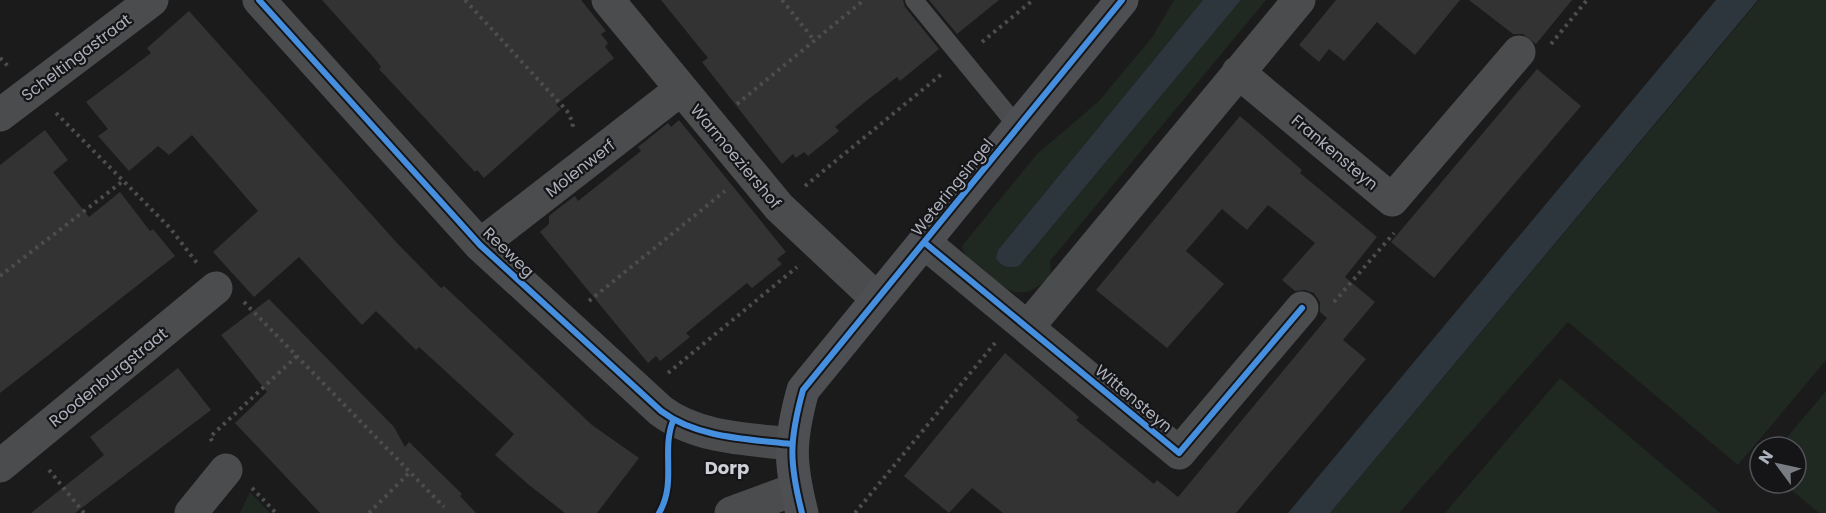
<svg xmlns="http://www.w3.org/2000/svg" width="1826" height="513" viewBox="0 0 1826 513" font-family="Poppins,sans-serif">
<style>
.grass{fill:#202822}
.water{fill:#2d353d}
.building{fill:#333}
.lines{fill:none;stroke-linecap:round;stroke-linejoin:round}
.path{stroke:#4c4d50;stroke-width:4;stroke-dasharray:3 4.5;stroke-linecap:butt}
.service{stroke:#4b4c4e;stroke-width:18}
.minor{stroke:#4b4c4e;stroke-width:33}
.tertiary{stroke:#4b4c4e;stroke-width:33}
.secondary{stroke:#4e4f52;stroke-width:33}
.cycleway-casing{stroke:#151517;stroke-width:10}
.cycleway{stroke:#468fdf;stroke-width:6}
.labels{text-anchor:middle;stroke-width:4.5;stroke-linejoin:round;paint-order:stroke}
.street-label{font-size:16px;fill:#acb0bb;stroke:#151517}
.neighbourhood-label{font-size:18px;font-weight:bold;fill:#cdd0d7;stroke:#151517}
</style>
<rect width="100%" height="100%" fill="#1b1b1b"/>
<path class="grass" d="M1174,0H1203L998,250L996,258L1019,266L1241,0H1266L1050,261L1051,275C1026,302 1011,294 985,275C973,266 967,261 962,246L1037,154L1099,101L1153,36Z
M1759,0H1826V360L1738,465L1568,322L1399,513H1330Z
M1560,378L1720,513H1445Z
M1826,391V513H1819L1783,483H1796V447H1779Z
M250,492L270,513H240Z"/>
<path class="water" d="M1203,0H1241L1019,266C1009,268 1002,268 996,258L998,250Z
M1716,0H1758L1330,513H1288Z"/>
<path class="building" d="M322,0H581L606,31L601,34L608,43L605,47L614,58L556,105L561,109L484,178L477,170L475,172L379,69L381,67L375,59Z
M661,0H903L905,7L939,49L900,81L897,77L865,102L835,127L839,131L808,156L804,152L796,158L793,154L782,164L702,62L708,58Z
M929,0H999L957,34Z
M1336,0H1460L1415,55L1377,22L1344,61L1329,49L1319,62L1299,45Z
M1469,0H1572L1536,44L1523,34H1513Z
M189,11L397,243L441,288L444,286L592,425L639,458L597,513H565L529,485L495,455L514,434L419,347L416,350L376,311L362,325L299,257L254,297L213,252L258,211L192,135L169,155L158,146L129,171L98,136L108,129L86,102L151,53L147,48Z
M1537,69L1581,106L1434,278L1391,242Z
M1240,116L1302,170L1300,173L1377,237L1345,277L1375,302L1343,340L1366,359L1236,513H1003L972,488L949,513L904,476L1005,353L1079,417L1076,420L1154,484L1157,480L1178,497L1327,318L1320,312V302L1314,293L1305,290L1295,291L1282,280L1315,243L1268,205L1247,230L1222,209L1186,251L1224,284L1167,348L1096,290Z
M679,120L786,252L777,259L782,264L752,288L747,283L686,333L690,337L674,350L660,361L656,356L648,363L540,232L549,224V216L559,208L575,196L578,201L641,151L638,147L668,123L671,127Z
M45,130L68,160L53,172L89,217L120,192L150,231L153,229L175,256L0,393V165Z
M269,299L394,427L405,447L409,442L462,494L460,496L476,513H320L235,423L267,392L221,335Z
M178,368L211,410L75,513H31L104,455L90,437Z"/>
<g class="lines">
<path class="path" d="M465,0L567,111L573,123L572,131
M782,0L814,40
M982,42L1033,0
M1551,44L1587,0
M0,58L10,68
M737,104L864,0
M56,113L170,228L197,263
M805,186L943,73
M0,276L123,181
M589,301L725,191
M244,302L444,507
M1334,302L1394,233
M668,373L797,267
M212,441L210,437L297,356
M49,470L84,513
M252,488L276,513
M369,513L410,472
M855,513L995,343"/>
<path class="service" d="M914,0L1018,127"/>
<path class="minor" d="M608,0L779,207L877,299
M1238,72L1392,200L1519,52
M0,115L152,0
M925,243L1179,453L1302,308
M480,245L680,90
M1028,327L1299,0
M0,466L216,288
M191,513L226,470
M731,513L796,489"/>
<path class="tertiary" d="M259,0L480,245L661,411C697,438 747,439 791,444"/>
<path class="secondary" d="M802,513C789,462 789,441 803,390L1122,0"/>
<g class="cycleway-casing">
<path id="cycleway" d="M259,0L480,245L661,411C697,438 747,439 791,444
M925,243L1179,453L1302,308
M659,513C677,483 661,451 673,421
M802,513C789,462 789,441 803,390L1122,0"/>
</g>
<use href="#cycleway" class="cycleway"/>
</g>
<g class="labels">
<g class="street-label">
<text transform="translate(76 57) rotate(-37)" y="6">Scheltingastraat</text>
<text transform="translate(1335 152) rotate(40)" y="6">Frankensteyn</text>
<text transform="translate(736 156) rotate(50)" y="6">Warmoeziershof</text>
<text transform="translate(580 168) rotate(-38)" y="6">Molenwerf</text>
<text transform="translate(952 187) rotate(-51)" y="6">Weteringsingel</text>
<text transform="translate(509 252) rotate(44)" y="6">Reeweg</text>
<text transform="translate(108 377) rotate(-39)" y="6">Roodenburgstraat</text>
<text transform="translate(1134 398) rotate(40)" y="6">Wittensteyn</text>
</g>
<g class="neighbourhood-label">
<text x="727" y="474">Dorp</text>
</g>
</g>
<g transform="translate(1778 465) rotate(303)"><circle r="28" fill="#151517" stroke="#515359" stroke-width="1.5"/>
<path d="M0-4.5L10 22L0 15L-10 22Z" fill="#797c83"/>
<text y="-9" font-size="16" font-weight="bold" text-anchor="middle" fill="#acb0bb">N</text>
</g>
</svg>
